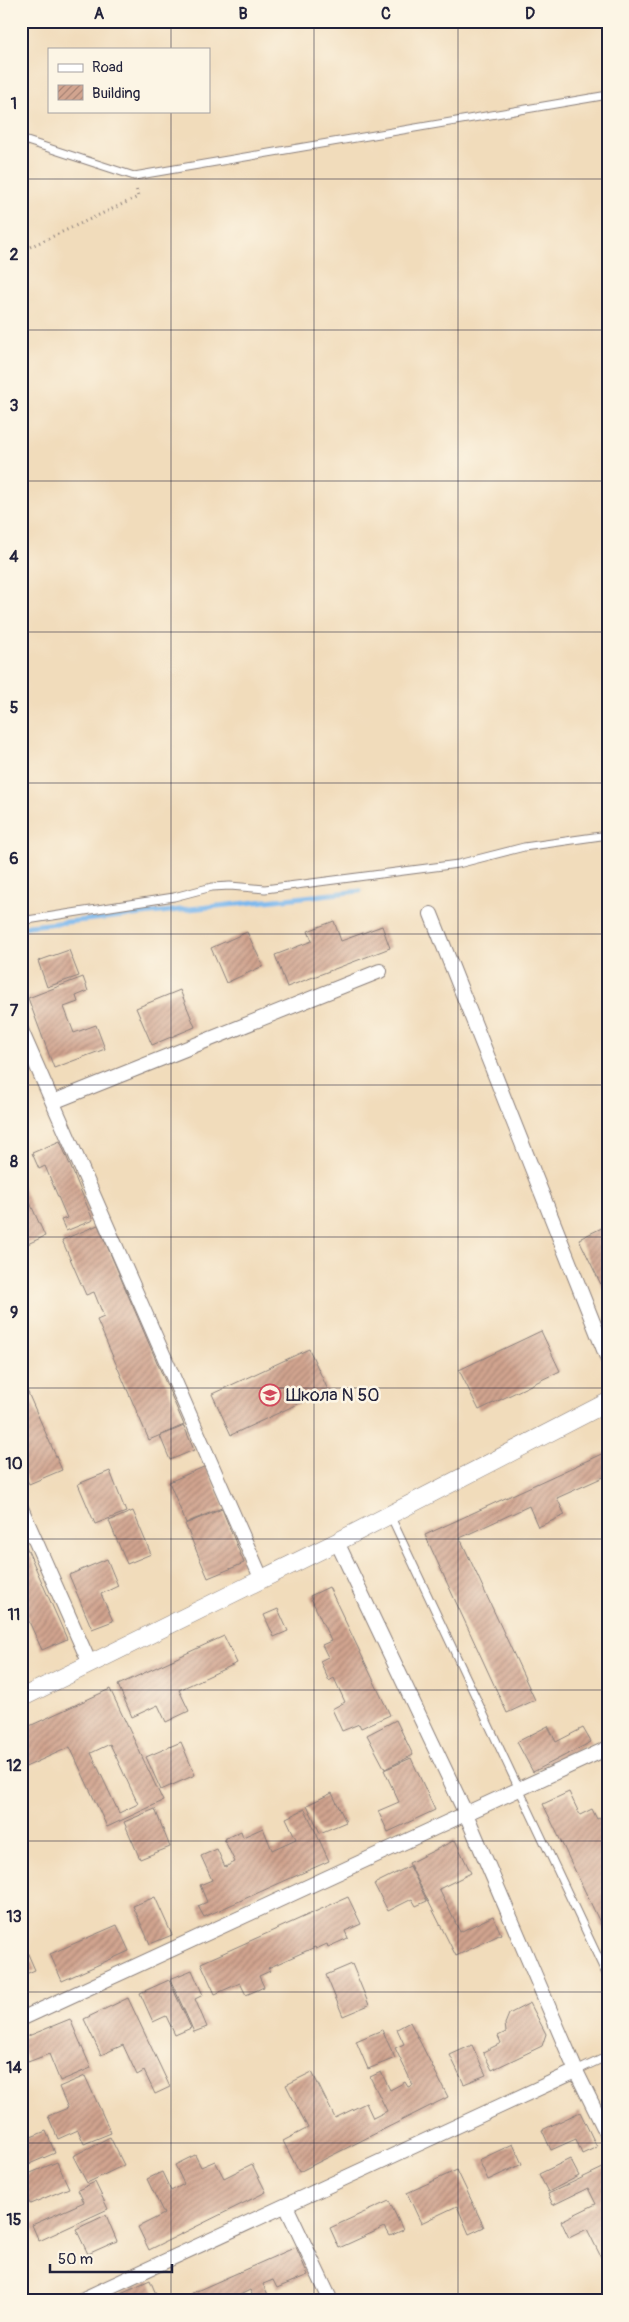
<svg xmlns="http://www.w3.org/2000/svg" width="629" height="2322" viewBox="0 0 629 2322" font-family="Pangolin,sans-serif">
<style>
.lines{fill:none;stroke-linecap:round;stroke-linejoin:round}
.stream{stroke:#7cb8ee;stroke-width:5}
.building{fill:url(#building-hatch);fill-rule:evenodd}
.service-casing{stroke:#8a7f7b;stroke-width:9}
.minor-casing{stroke:#8a7f7b;stroke-width:16}
.tertiary-casing{stroke:#8a7f7b;stroke-width:19}
.path{stroke:#8a7f7b;stroke-width:3;stroke-dasharray:1 4;stroke-linecap:butt}
.service{stroke:#fff;stroke-width:7}
.minor{stroke:#fff;stroke-width:14}
.tertiary{stroke:#fff;stroke-width:18}
.grid{fill:none;stroke:#22223b;stroke-width:1;stroke-opacity:0.55}
.labels{text-anchor:middle;stroke-width:5;stroke-linejoin:round;paint-order:stroke}
.poi-label{font-size:18px;fill:#22223b;stroke:#fcf5e5;text-anchor:start}
.neatline{fill:none;stroke:#22223b;stroke-width:2}
.grid-label{font-size:16px;text-anchor:middle;font-weight:bold;fill:#22223b}
</style>
<defs>
<pattern id="building-hatch" width="6" height="6" patternUnits="userSpaceOnUse" patternTransform="scale(1.25)"><rect width="6" height="6" fill="#d1a48f"/><path d="M-1 1l2-2M0 6l6-6M5 7l2-2" fill="none" stroke="#a98576"/></pattern>
</defs>
<rect width="100%" height="100%" fill="#fcf5e5"/>
<filter id="ink" filterUnits="userSpaceOnUse"><feTurbulence type="fractalNoise" baseFrequency=".02" numOctaves="2"/><feDisplacementMap in="SourceGraphic" scale="10" xChannelSelector="R" yChannelSelector="G"/><feConvolveMatrix kernelMatrix="1 2 1 2 8 2 1 2 1" color-interpolation-filters="sRGB"/></filter>
<filter id="wash" filterUnits="userSpaceOnUse"><feTurbulence type="fractalNoise" baseFrequency=".0096" numOctaves="4" result="noise"/><feDisplacementMap in="SourceGraphic" scale="20" xChannelSelector="R" yChannelSelector="G"/><feGaussianBlur stdDeviation="1.12" result="paint"/><feColorMatrix in="noise" values="0 0 0 0 0 0 0 0 0 0 0 0 0 0 0 0 0 1.4 0 .05"/><feComposite in="paint" operator="in"/></filter>
<g filter="url(#wash)">
<rect width="100%" height="100%" fill="#f1dcbb"/>
<g class="lines">
<path class="stream" d="M21,929L29,926L360,891"/>
</g>
<g id="blocks">
<path class="building" d="M334,921L341,941L382,926L390,948L287,987L275,955L312,941L308,931Z
M247,932L263,966L226,983L211,948Z
M69,950L79,976L47,987L38,961Z
M83,977L88,991L76,996L78,1002L64,1007L74,1033L96,1025L105,1049L54,1068L28,998Z
M180,990L195,1027L152,1045L136,1008Z
M60,1141L93,1220L66,1231L61,1220L67,1218L45,1166L39,1169L32,1153Z
M21,1183L45,1236L21,1247Z
M98,1225L184,1425L149,1440L97,1320L104,1317L94,1292L86,1295L62,1240Z
M608,1225V1299L579,1239Z
M541,1331L560,1371L479,1410L459,1370Z
M309,1349L328,1390L231,1435L212,1394Z
M21,1377L62,1470L29,1484L21,1467Z
M184,1426L194,1450L170,1460L160,1436Z
M608,1451V1475L557,1498L565,1515L538,1527L529,1506L460,1538L535,1700L507,1713L425,1535Z
M206,1466L224,1507L186,1523L169,1482Z
M110,1471L126,1512L95,1524L78,1484Z
M222,1509L244,1563L208,1578L185,1524Z
M133,1511L151,1554L127,1564L109,1521Z
M25,1544L67,1639L42,1650L21,1604V1545Z
M107,1559L118,1586L101,1594L113,1621L92,1629L69,1575Z
M329,1587L390,1715L361,1728L359,1724L342,1731L332,1709L345,1702L334,1678L329,1681L320,1661L328,1657L322,1645L331,1641L310,1596Z
M278,1609L288,1631L274,1637L264,1615Z
M224,1636L237,1663L179,1690L189,1711L166,1722L158,1705L132,1717L118,1685Z
M110,1689L163,1801L107,1827L70,1747L21,1769V1730ZM110,1744L138,1804L119,1813L91,1753Z
M396,1720L413,1755L385,1769L367,1735Z
M548,1726L556,1742L583,1728L591,1742L533,1772L517,1742Z
M181,1742L195,1775L161,1790L146,1757Z
M411,1758L435,1810L388,1832L378,1811L399,1802L384,1770Z
M569,1792L580,1815L592,1809L597,1819L608,1814V1939L543,1804Z
M332,1793L346,1822L320,1833L307,1805Z
M155,1809L170,1847L140,1859L124,1822Z
M305,1809L329,1861L204,1917L198,1906L207,1902L200,1885L212,1880L201,1856L217,1849L225,1867L235,1862L224,1839L241,1831L243,1837L263,1828L272,1850L296,1839L286,1818Z
M455,1840L471,1873L439,1889L460,1932L493,1916L501,1934L456,1956L409,1863Z
M410,1866L427,1901L416,1906L412,1899L388,1911L374,1884Z
M155,1897L172,1935L150,1944L133,1906Z
M348,1897L361,1924L345,1931L348,1938L328,1947L327,1944L316,1949L315,1947L268,1968L270,1971L259,1976L264,1987L246,1995L240,1983L215,1994L201,1963Z
M117,1925L129,1951L62,1981L50,1954Z
M25,1947L35,1970L21,1976V1949Z
M352,1964L369,2005L343,2016L326,1975Z
M192,1970L203,1995L195,1999L207,2027L194,2032L170,1979Z
M169,1980L191,2028L175,2035L166,2016L153,2022L140,1993Z
M128,1998L170,2087L155,2094L144,2071L137,2075L123,2045L101,2055L84,2019Z
M530,2003L546,2034L542,2046L492,2070L483,2052L501,2043L498,2036L506,2032L505,2024L509,2014Z
M70,2019L91,2068L60,2081L49,2054L28,2062L21,2046V2039Z
M410,2022L448,2097L299,2172L283,2141L308,2128L286,2085L312,2072L335,2118L366,2103L373,2118L387,2111L370,2077L381,2072L390,2090L405,2082L408,2087L413,2085L395,2048L404,2044L397,2029Z
M382,2030L395,2058L368,2069L356,2041Z
M472,2045L486,2075L464,2084L450,2055Z
M85,2076L111,2133L84,2144L78,2130L58,2139L48,2116L68,2108L59,2087Z
M580,2112L597,2147L582,2154L576,2139L551,2150L542,2130Z
M46,2131L55,2153L27,2165L21,2151V2141Z
M110,2137L124,2165L87,2183L73,2156Z
M513,2144L522,2164L488,2180L479,2160Z
M195,2155L201,2167L215,2161L224,2178L252,2164L266,2192L149,2250L138,2227L164,2214L147,2179L162,2172L171,2191L184,2184L175,2165Z
M570,2159L579,2176L548,2192L539,2174Z
M57,2162L69,2188L30,2204L21,2183V2177Z
M607,2166L608,2168V2271L587,2229L569,2238L561,2221L596,2204L588,2188L553,2205L548,2194Z
M457,2170L484,2227L469,2234L457,2206L421,2223L407,2193Z
M95,2182L108,2209L39,2241L32,2225L84,2202L78,2190Z
M389,2201L403,2230L390,2236L385,2227L339,2248L330,2228Z
M106,2215L117,2241L88,2254L76,2229Z
M296,2247L308,2275L277,2288L273,2280L263,2284L271,2301H255L250,2290L240,2295L243,2301H193L190,2294Z
M150,2280L159,2301H125L121,2293Z"/>
</g>
</g>
<g filter="url(#ink)">
<use href="#blocks" fill-opacity="0" stroke="#8a7f7b" stroke-width="1"/>
<g class="lines">
<g class="service-casing">
<path id="service" d="M21,139L134,176L608,95
M21,921L174,897L212,887L230,886L265,889L458,864L524,847L608,835
M390,1515L608,1978
M576,2071L608,2056"/>
</g>
<g class="minor-casing">
<path id="minor" d="M431,914L608,1360
M21,1030L262,1580
M53,1102L380,971
M21,1508L90,1664
M337,1542L466,1814L576,2071L608,2136
M21,2019L608,1748
M286,2206L331,2301
M79,2301L576,2071"/>
</g>
<g class="tertiary-casing">
<path id="tertiary" d="M21,1698L337,1542L608,1402"/>
</g>
<path class="path" d="M21,251L138,197L136,187"/>
<use href="#service" class="service"/>
<use href="#minor" class="minor"/>
<use href="#tertiary" class="tertiary"/>
</g>
</g>
<path class="grid" d="M171,21V49M314,21V2301M458,21V2301M171,111V2301M21,179H608M21,330H608M21,481H608M21,632H608M21,783H608M21,934H608M21,1085H608M21,1237H608M21,1388H608M21,1539H608M21,1690H608M21,1841H608M21,1992H608M21,2143H608"/>
<defs>
<g id="school-ring" transform="scale(1.125)"><circle r="9.5" fill="#fcf5e5" stroke="#d1495b" stroke-width="1.5"/><path d="M0-5L7-2L0 1L-7-2ZM-4 1L0 2.5L4 1V4Q0 6-4 4Z" fill="#d1495b"/></g>
</defs>
<g fill-rule="evenodd">
<use href="#school-ring" x="270" y="1395"/>
</g>
<g class="labels">
<g class="poi-label">
<text x="286" y="1401">Школа N 50</text>
</g>
</g>
<rect width="629" height="2322" fill="none" stroke="#fcf5e5" stroke-width="55"/>
<rect x="48" y="48" width="162" height="65" fill="#fcf5e5" stroke="#a5a1a1"/>
<rect x="58" y="64" width="25" height="8" fill="#ffffff" stroke="#a5a1a1"/>
<text x="92" y="72" font-size="15" fill="#22223b">Road</text>
<rect x="58" y="85" width="25" height="15" fill="url(#building-hatch)" stroke="#a5a1a1"/>
<text x="92" y="98" font-size="15" fill="#22223b">Building</text>
<path d="M50 2264v8h122v-8" fill="none" stroke="#22223b" stroke-width="2.5"/>
<text x="58" y="2264" font-size="15" fill="#22223b" stroke="#fcf5e5" stroke-width="4" paint-order="stroke">50 m</text>
<rect x="28" y="28" width="574" height="2266" class="neatline"/>
<g class="grid-label">
<text x="99" y="19">A</text>
<text x="243" y="19">B</text>
<text x="386" y="19">C</text>
<text x="530" y="19">D</text>
<text x="14" y="109">1</text>
<text x="14" y="260">2</text>
<text x="14" y="411">3</text>
<text x="14" y="562">4</text>
<text x="14" y="713">5</text>
<text x="14" y="864">6</text>
<text x="14" y="1016">7</text>
<text x="14" y="1167">8</text>
<text x="14" y="1318">9</text>
<text x="14" y="1469">10</text>
<text x="14" y="1620">11</text>
<text x="14" y="1771">12</text>
<text x="14" y="1922">13</text>
<text x="14" y="2073">14</text>
<text x="14" y="2225">15</text>
</g>
</svg>
